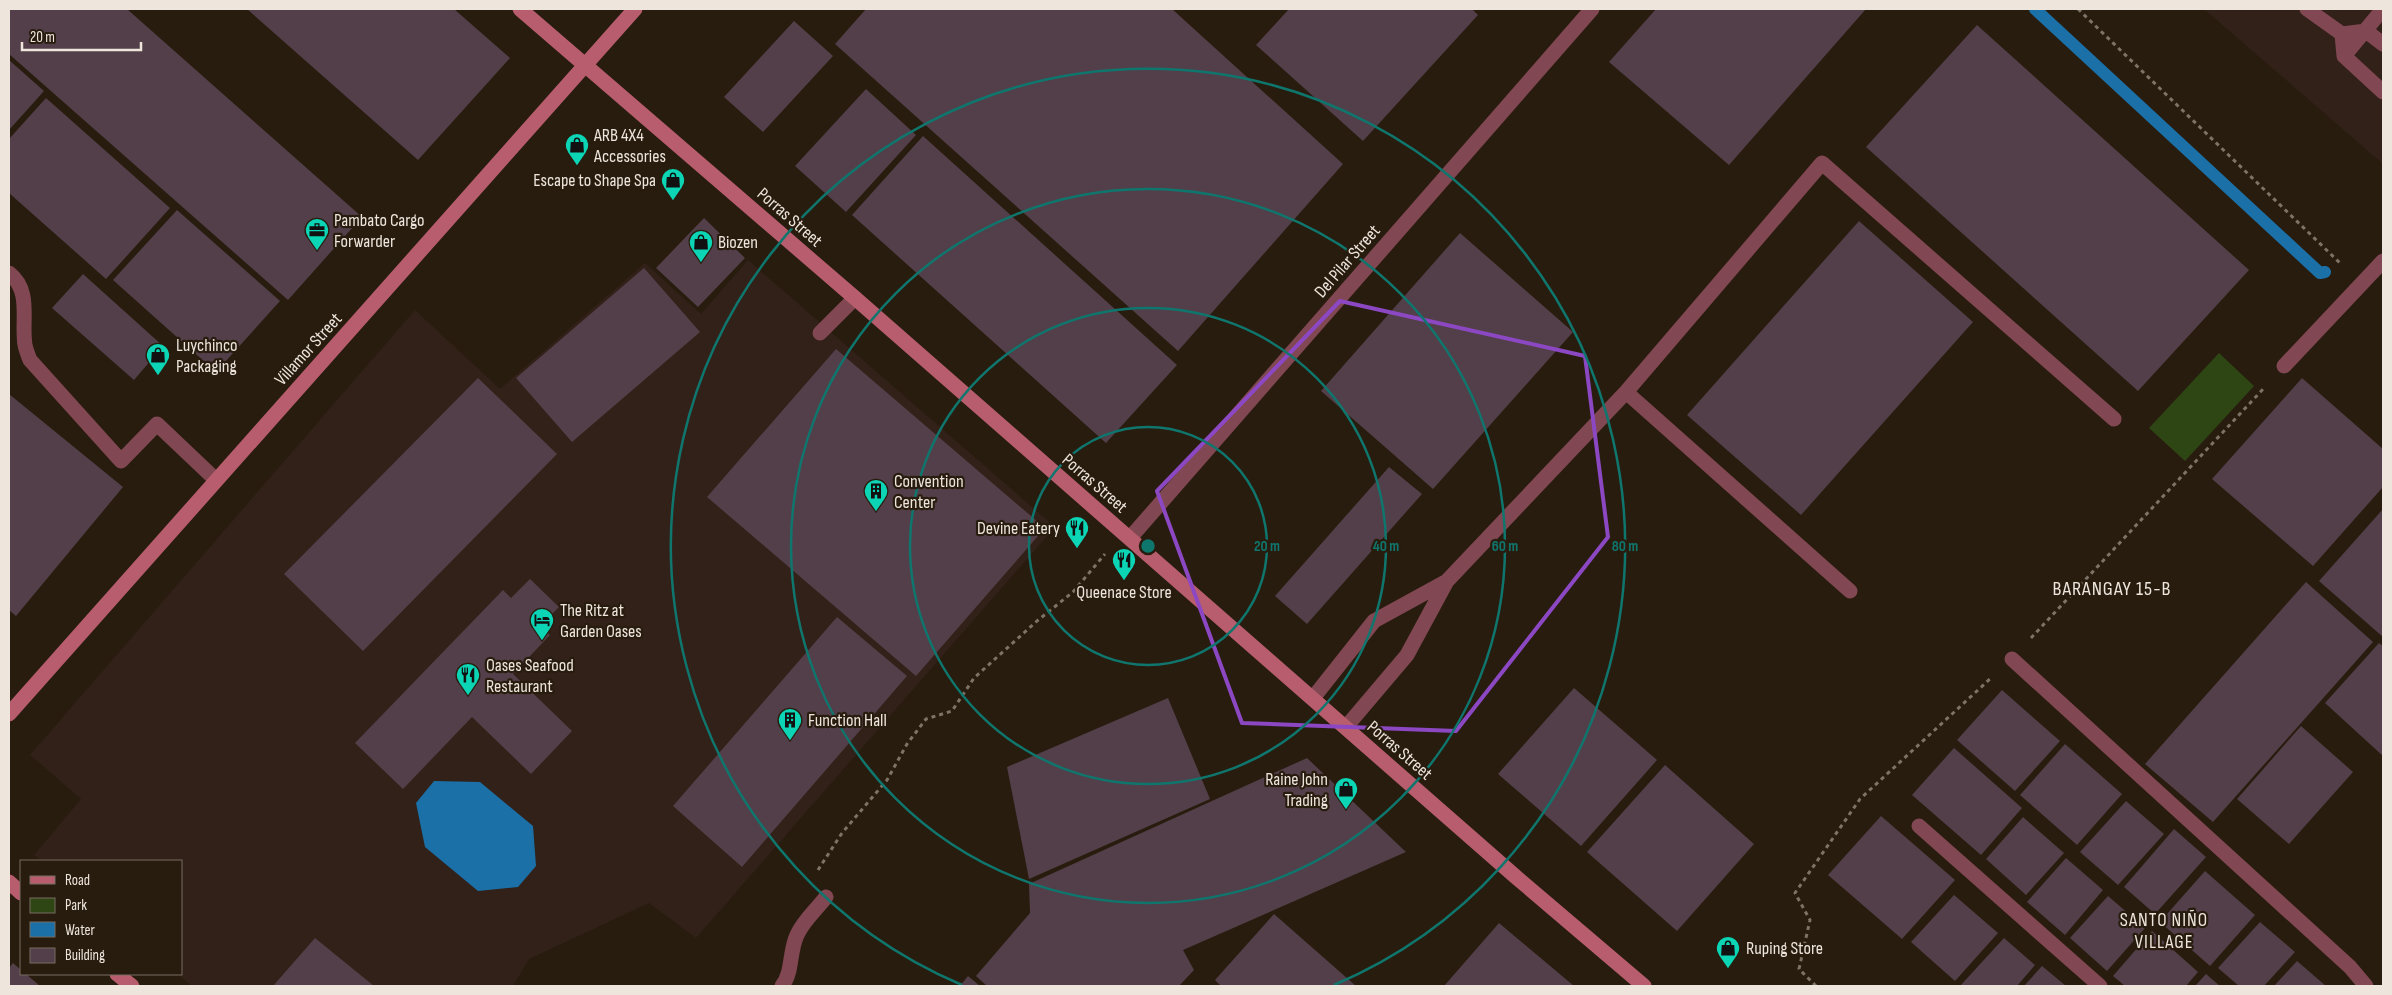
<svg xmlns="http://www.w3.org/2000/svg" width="2392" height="995" viewBox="0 0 2392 995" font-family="'Sofia Sans Condensed',sans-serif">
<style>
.commercial{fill:#322119}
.green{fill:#2d4614}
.water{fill:#1b70a7}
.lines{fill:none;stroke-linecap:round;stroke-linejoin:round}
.stream{stroke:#1b70a7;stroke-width:12}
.building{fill:#533f49}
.path{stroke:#7d7367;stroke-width:3;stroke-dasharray:4 4;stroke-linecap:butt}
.lane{stroke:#814752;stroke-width:15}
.street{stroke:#814752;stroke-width:15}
.secondary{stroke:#b85d6e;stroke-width:15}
.marked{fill:none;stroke:#8c48c3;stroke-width:4;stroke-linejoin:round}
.ring{fill:none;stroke:#0f766e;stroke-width:2.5}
.labels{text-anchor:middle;stroke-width:4.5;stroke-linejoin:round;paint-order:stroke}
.poi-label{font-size:18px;fill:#eee5dc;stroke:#281c0e;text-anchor:start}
.street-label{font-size:18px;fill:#eee5dc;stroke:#281c0e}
.neighbourhood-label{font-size:19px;letter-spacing:1px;fill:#eee5dc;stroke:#281c0e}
.quarter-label{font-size:20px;letter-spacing:1px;fill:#eee5dc;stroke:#281c0e}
.centre{fill:#0f766e;stroke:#281c0e;stroke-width:2.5}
.ring-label{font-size:15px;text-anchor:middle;font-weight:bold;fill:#0f766e;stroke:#281c0e;stroke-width:4.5;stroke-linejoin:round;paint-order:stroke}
</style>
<rect width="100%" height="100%" fill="#281c0e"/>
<path class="commercial" d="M2204,9H2383V164Z
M748,260L1055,527L696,938L649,903L529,959L513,986H192L177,974H181V861H42L34,855L81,799L30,755L415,310L500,389L645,263L701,314Z"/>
<path class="green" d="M2219,353L2254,386L2185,461L2149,428Z"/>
<path class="water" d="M434,781L480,782L533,826L536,866L518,887L478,891L425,847L416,803Z"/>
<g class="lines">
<path class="stream" d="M2035,9L2320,273L2325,272"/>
</g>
<path class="building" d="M9,9H127L362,217L288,300L9,54Z
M247,9H454L510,58L418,160Z
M866,9H1172L1343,164L1178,351L835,44Z
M1289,9H1472L1478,15L1363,141L1256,45Z
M1656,9H1866L1729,165L1609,62Z
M794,21L833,56L763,132L724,97Z
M1977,25L2249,270L2138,391L1866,147Z
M9,60L44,91L9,130Z
M866,89L916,135L846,212L795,166Z
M46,98L170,208L106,279L9,193V139Z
M923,136L1177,365L1106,443L852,215Z
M177,210L280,301L216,372L113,280Z
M704,218L745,258L698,307L656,268Z
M1859,221L1973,322L1801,515L1687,415Z
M1460,233L1573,332L1433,489L1321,391Z
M644,268L700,332L572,442L516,378Z
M83,274L163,346L134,380L52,308Z
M836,349L1045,528L916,676L707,497Z
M478,378L557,454L363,651L284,574Z
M2302,378L2383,449V487L2313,566L2212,479Z
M9,394L123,487L16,616L9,610Z
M1389,467L1422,494L1307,624L1275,596Z
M2383,509V637L2319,581Z
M530,579L559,607L540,626L550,635L513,674L572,731L531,774L472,717L403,789L355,743L503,590L511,598Z
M2306,582L2373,642L2213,822L2145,764Z
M837,617L907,676L742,867L673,806Z
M2379,643L2383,646V756L2325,703Z
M1574,688L1657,760L1581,846L1498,774Z
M2002,690L2060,741L2015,791L1957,740Z
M1168,698L1210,799L1029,879L1007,767Z
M2301,726L2353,772L2289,844L2237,799Z
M2065,744L2122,794L2077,845L2020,795Z
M1954,748L2022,808L1981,855L1912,795Z
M1307,758L1406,852L1183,950L1194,970L1179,986H987L976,976L1030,913L1029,884Z
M1665,765L1754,844L1677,931L1587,852Z
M2126,801L2164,834L2118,885L2080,852Z
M1881,816L1955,880L1902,939L1828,875Z
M2023,817L2064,853L2026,895L1986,859Z
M2174,829L2206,857L2155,914L2124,887Z
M2066,858L2103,890L2065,935L2027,902Z
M2205,871L2255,915L2210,966L2160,922Z
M1954,895L1998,933L1955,981L1911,942Z
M2108,896L2145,928L2107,971L2070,938Z
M1274,914L1356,986H1221L1215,980Z
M2260,922L2295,952L2264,986H2239L2218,968Z
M1499,923L1574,986H1444Z
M2152,931L2198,972L2186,986H2125L2113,976Z
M315,938L374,986H273Z
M2004,938L2035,965L2017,986H1960Z
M2297,961L2326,986H2274Z
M13,963L21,970V974H26L40,986H9V968Z
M2042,966L2066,986H2024Z
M2206,974L2220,986H2195Z
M968,976L980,986H960Z"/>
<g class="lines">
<path class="path" d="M2078,9L2341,264
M2031,638L2265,387
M818,870L842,833L887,780L907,744L926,719L952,711L974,678L1037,621L1073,592L1105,554
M1816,986L1799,969L1810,920L1795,893L1860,799L1991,678"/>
<path class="lane" d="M2307,9L2342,34L2366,31L2383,44
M2342,34L2344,56L2383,92
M2344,56L2383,9
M9,273C32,291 21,320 25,345C26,350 28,355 30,360L121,461L157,424L216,480
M820,333L855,298
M1626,392L1850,591
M1313,698L1374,621L1447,581
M1346,727L1407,655L1447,581L1626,392L1822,163L2114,419"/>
<path class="street" d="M2284,366L2383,261
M1130,538L1592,9
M2012,659L2350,967L2366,986
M1919,826L2100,986
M782,986C793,972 789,952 797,935C803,921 817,909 826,897"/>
<path class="secondary" d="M520,9L855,298L1516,877L1644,986
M9,714L635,9
M9,882L21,893
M117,974L132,986"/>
</g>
<path class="marked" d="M1340,301L1585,356L1608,537L1456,731L1242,723L1157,491Z"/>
<g class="ring">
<circle cx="1148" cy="546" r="119"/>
<circle cx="1148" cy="546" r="238"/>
<circle cx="1148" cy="546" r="357"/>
<path d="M962 985A477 477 0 1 1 1334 985"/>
</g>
<defs>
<g id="shop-pin" transform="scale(1.25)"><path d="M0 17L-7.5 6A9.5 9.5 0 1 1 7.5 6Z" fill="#0bd5b5" stroke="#281c0e"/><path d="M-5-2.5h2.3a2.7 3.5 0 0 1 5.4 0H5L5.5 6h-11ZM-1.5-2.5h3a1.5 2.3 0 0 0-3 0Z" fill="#111"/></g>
<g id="office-pin" transform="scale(1.25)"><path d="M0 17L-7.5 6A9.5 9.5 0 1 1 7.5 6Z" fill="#0bd5b5" stroke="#281c0e"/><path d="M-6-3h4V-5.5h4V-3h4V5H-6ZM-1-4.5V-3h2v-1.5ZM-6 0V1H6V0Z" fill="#111"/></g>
<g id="building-pin" transform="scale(1.25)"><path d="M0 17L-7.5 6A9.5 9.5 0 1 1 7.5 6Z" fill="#0bd5b5" stroke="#281c0e"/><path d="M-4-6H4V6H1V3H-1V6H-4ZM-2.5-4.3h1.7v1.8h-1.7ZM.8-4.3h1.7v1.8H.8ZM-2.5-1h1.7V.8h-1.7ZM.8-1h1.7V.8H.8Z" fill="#111"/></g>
<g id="restaurant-pin" transform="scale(1.25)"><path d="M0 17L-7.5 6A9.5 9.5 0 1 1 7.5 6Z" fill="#0bd5b5" stroke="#281c0e"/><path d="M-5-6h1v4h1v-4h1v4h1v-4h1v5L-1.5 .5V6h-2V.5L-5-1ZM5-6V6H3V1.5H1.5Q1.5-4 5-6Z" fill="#111"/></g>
<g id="hotel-pin" transform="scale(1.25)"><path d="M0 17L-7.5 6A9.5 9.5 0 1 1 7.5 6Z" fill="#0bd5b5" stroke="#281c0e"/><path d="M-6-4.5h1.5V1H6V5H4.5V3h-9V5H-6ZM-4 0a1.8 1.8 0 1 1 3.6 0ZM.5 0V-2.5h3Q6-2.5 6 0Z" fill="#111"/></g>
</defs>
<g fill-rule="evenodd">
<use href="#shop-pin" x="577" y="145"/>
<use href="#shop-pin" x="673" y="180"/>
<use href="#office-pin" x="317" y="230"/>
<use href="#shop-pin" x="701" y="242"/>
<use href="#shop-pin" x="158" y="355"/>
<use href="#building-pin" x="876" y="491"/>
<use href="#restaurant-pin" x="1077" y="528"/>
<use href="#restaurant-pin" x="1124" y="560"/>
<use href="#hotel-pin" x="542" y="620"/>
<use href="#restaurant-pin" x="468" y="675"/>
<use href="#building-pin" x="790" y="720"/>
<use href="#shop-pin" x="1346" y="789"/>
<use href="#shop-pin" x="1728" y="948"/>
</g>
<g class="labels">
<g class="poi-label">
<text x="594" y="141">ARB 4X4<tspan x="594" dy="21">Accessories</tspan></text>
<text x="656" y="186" text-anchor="end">Escape to Shape Spa</text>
<text x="334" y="226">Pambato Cargo<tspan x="334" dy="21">Forwarder</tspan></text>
<text x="718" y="248">Biozen</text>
<text x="176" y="351">Luychinco<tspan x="176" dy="21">Packaging</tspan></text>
<text x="894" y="487">Convention<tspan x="894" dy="21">Center</tspan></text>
<text x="1060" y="534" text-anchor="end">Devine Eatery</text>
<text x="1124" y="598" text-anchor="middle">Queenace Store</text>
<text x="560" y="616">The Ritz at<tspan x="560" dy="21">Garden Oases</tspan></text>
<text x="486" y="671">Oases Seafood<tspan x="486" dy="21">Restaurant</tspan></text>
<text x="808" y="726">Function Hall</text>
<text x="1328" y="785" text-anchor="end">Raine John<tspan x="1328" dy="21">Trading</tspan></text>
<text x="1746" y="954">Ruping Store</text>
</g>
<g class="street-label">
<text transform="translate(790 217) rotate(41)" y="6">Porras Street</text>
<text transform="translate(1347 261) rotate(-49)" y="6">Del Pilar Street</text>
<text transform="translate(308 349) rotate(-48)" y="6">Villamor Street</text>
<text transform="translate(1095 483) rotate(41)" y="6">Porras Street</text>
<text transform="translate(1400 750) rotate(41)" y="6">Porras Street</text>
</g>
<g class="neighbourhood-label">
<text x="2164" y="926">SANTO NIÑO<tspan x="2164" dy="22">VILLAGE</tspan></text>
</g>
<g class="quarter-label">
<text x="2112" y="595">BARANGAY 15-B</text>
</g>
</g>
<circle cx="1148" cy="546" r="8" class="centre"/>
<g class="ring-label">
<text x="1267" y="551">20 m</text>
<text x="1386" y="551">40 m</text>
<text x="1505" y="551">60 m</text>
<text x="1625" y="551">80 m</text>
</g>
<rect width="2392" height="995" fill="none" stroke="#eee5dc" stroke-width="20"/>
<rect x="20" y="860" width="162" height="115" fill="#281c0e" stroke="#776c60"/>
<rect x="30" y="876" width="25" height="8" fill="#b85d6e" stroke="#776c60"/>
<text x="65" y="885" font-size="15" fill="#eee5dc">Road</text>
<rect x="30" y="898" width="25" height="15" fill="#2d4614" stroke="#776c60"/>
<text x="65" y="910" font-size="15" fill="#eee5dc">Park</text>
<rect x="30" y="922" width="25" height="15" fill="#1b70a7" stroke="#776c60"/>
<text x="65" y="935" font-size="15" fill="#eee5dc">Water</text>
<rect x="30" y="948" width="25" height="15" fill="#533f49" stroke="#776c60"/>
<text x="65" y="960" font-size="15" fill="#eee5dc">Building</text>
<path d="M22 42v8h119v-8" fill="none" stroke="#eee5dc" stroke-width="2.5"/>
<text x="30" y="42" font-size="15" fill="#eee5dc" stroke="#281c0e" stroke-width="4" paint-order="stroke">20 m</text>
</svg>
